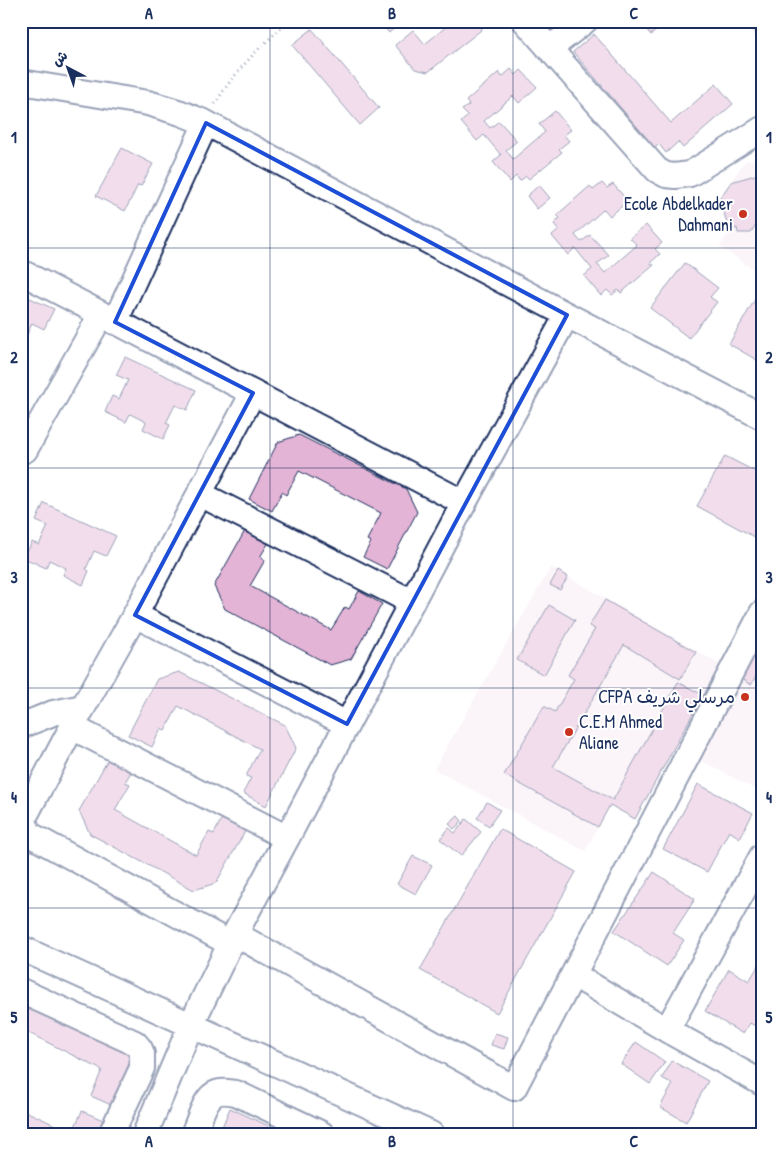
<svg xmlns="http://www.w3.org/2000/svg" width="783" height="1155" viewBox="0 0 783 1155" font-family="'Patrick Hand','Playpen Sans Arabic',sans-serif">
<style>
.built{fill:#f7e8f2}
.building{fill:#e3b4d5;stroke:#1b2f5e}
.lines{fill:none;stroke-linecap:round;stroke-linejoin:round}
.minor-casing{stroke:#1b2f5e;stroke-width:28}
.path{stroke:#1b2f5e;stroke-width:3;stroke-dasharray:1 4;stroke-linecap:butt}
.minor{stroke:#fff;stroke-width:24}
.marked{fill:none;stroke:#1d4ed8;stroke-width:4;stroke-linejoin:round}
.grid{fill:none;stroke:#1b2f5e;stroke-width:1;stroke-opacity:0.55}
.poi-dot{fill:#c8321e;stroke:#fff;stroke-width:2}
.labels{text-anchor:middle;stroke-width:4;stroke-linejoin:round;paint-order:stroke}
.poi-label{font-size:18px;fill:#1b2f5e;stroke:#fff;text-anchor:end}
.neatline{fill:none;stroke:#1b2f5e;stroke-width:2}
.grid-label{font-size:16px;text-anchor:middle;font-weight:bold;fill:#1b2f5e}
</style>
<rect width="100%" height="100%" fill="#fff"/>
<filter id="ink" filterUnits="userSpaceOnUse"><feTurbulence type="fractalNoise" baseFrequency=".02" numOctaves="2"/><feDisplacementMap in="SourceGraphic" scale="10" xChannelSelector="R" yChannelSelector="G"/><feConvolveMatrix kernelMatrix="1 2 1 2 8 2 1 2 1" color-interpolation-filters="sRGB"/></filter>
<g filter="url(#ink)">
<path class="built" d="M757,160L762,163V275L720,247L729,231L720,198L745,161Z
M551,567L721,665L703,695L635,819L610,805L585,851L434,769Z
M762,636V793L696,758Z"/>
<path class="building" d="M379,21H402L389,33Z
M453,21H486L481,30L428,72L415,69L395,45L413,30L425,44Z
M639,21H668L651,35Z
M744,21H762V43Z
M312,29L379,108L360,125L292,45Z
M594,34L671,123L716,84L733,104L683,148L678,142L666,153L659,144L655,148L573,52Z
M511,69L516,75L521,70L537,87L519,103L513,96L484,121L490,128L499,121L517,141L506,150L513,159L545,132L539,124L555,111L571,130L564,135L569,141L559,149L562,152L529,179L526,176L520,181L516,176L510,182L493,162L501,155L484,135L477,141L461,122L468,116L462,110L469,105L466,101L499,72L502,77Z
M122,148L153,164L141,186L138,185L125,211L96,196Z
M762,173V216L751,233H738L737,228L729,231L720,198L731,182Z
M602,183L607,188L613,184L628,201L610,216L604,209L575,235L581,242L590,235L609,255L597,264L605,273L637,245L630,238L646,225L662,243L655,249L660,254L650,263L654,265L621,293L618,290L612,295L607,290L601,296L584,276L592,269L575,248L568,255L552,236L559,230L554,224L560,218L557,215L590,186L593,190Z
M539,185L550,198L537,209L527,196Z
M685,263L718,288L710,297L717,302L689,338L650,308Z
M761,289H762V363L729,344Z
M21,294L54,309L44,329L32,323L24,342L27,344L21,357Z
M125,357L196,390L187,410L175,405L166,423L170,425L163,439L143,429L146,422L130,414L126,422L105,412L112,396L119,399L128,380L116,375Z
M299,435L406,489L417,512L387,569L363,557L371,542L367,540L381,513L299,471L286,495L282,492L272,511L249,499L278,442Z
M725,456L762,475V541L697,506Z
M44,503L116,536L106,556L94,551L86,569L89,571L83,585L63,575L66,568L49,560L46,568L24,558L32,542L39,545L48,526L36,521Z
M246,529L269,542L260,557L265,560L250,586L331,630L345,607L349,609L359,591L382,604L351,659L330,665L225,609L214,586Z
M558,571L568,577L560,590L550,585Z
M605,600L696,652L680,679L624,645L553,767L613,800L678,682L703,695L635,819L610,805L598,827L504,775L544,706L555,712L574,679L568,675L595,629L589,626Z
M549,605L575,620L544,675L517,660Z
M750,651L762,658V666L751,685L735,675Z
M179,672L285,725L296,748L266,806L243,793L251,778L246,776L260,749L178,706L165,731L161,728L152,747L128,735L157,679Z
M111,754L134,767L125,782L130,784L115,810L196,855L209,832L214,834L223,816L247,828L216,883L194,890L90,834L79,811Z
M698,784L753,813L740,838L729,831L707,872L663,849Z
M487,802L500,810L489,826L477,818Z
M458,816L462,821L454,829L449,824Z
M466,819L481,832L461,856L440,839L449,828L455,833Z
M500,829L576,872L497,1013L420,970Z
M413,856L432,865L416,894L397,884Z
M654,872L695,899L673,933L684,940L667,966L614,931Z
M762,960V1030L750,1023L743,1034L705,1011L729,969L749,981Z
M21,1002L133,1055L111,1105L91,1096L102,1070L21,1029Z
M495,1033L508,1037L504,1049L491,1045Z
M636,1042L665,1062L650,1084L621,1064Z
M672,1061L708,1081L686,1122L660,1107L673,1084L662,1078Z
M230,1108L286,1134H219Z
M21,1109L72,1133L82,1111L103,1120L97,1134H21Z"/>
<g class="lines">
<g class="minor-casing">
<path id="minor" d="M525,21L657,170L666,175L675,176L690,174L762,129
M549,49L585,21
M21,82L148,103L181,113L206,123L567,315L762,417
M21,272L464,503
M115,322L206,123
M25,450L101,315
M200,494L412,602
M135,615L347,724
M21,726L53,713L83,707
M72,727L287,838
M235,934L514,1088L762,613
M231,944L29,834L25,824L24,818L72,727L135,615L253,393
M21,948L431,1134
M574,975L667,1030L762,1083
M21,991L135,1043L140,1049L142,1054V1068L111,1134
M667,1030L762,856
M145,1134L191,1025L235,934L287,838L464,503L567,315
M193,1134C198,1124 204,1101 213,1095C219,1090 229,1092 236,1093L322,1134"/>
</g>
<path class="path" d="M215,104C232,75 263,42 290,21"/>
<use href="#minor" class="minor"/>
</g>
</g>
<path d="M0 0H783V1155H0ZM206,123L567,315L347,724L135,615L253,393L115,322Z" fill="#fff" fill-opacity=".55" fill-rule="evenodd"/>
<path class="marked" d="M206,123L567,315L347,724L135,615L253,393L115,322Z"/>
<path class="grid" d="M270,21V1134M513,21V1134M21,248H762M21,468H762M21,688H762M21,908H762"/>
<g class="poi-dot">
<circle cx="743" cy="214" r="5"/>
<circle cx="745" cy="697" r="5"/>
<circle cx="569" cy="732" r="5"/>
</g>
<g class="labels">
<g class="poi-label">
<text x="733" y="210">Ecole Abdelkader<tspan x="733" dy="21">Dahmani</tspan></text>
<text x="735" y="703">CFPA مرسلي شريف</text>
<text x="579" y="728" text-anchor="start">C.E.M Ahmed<tspan x="579" dy="21">Aliane</tspan></text>
</g>
</g>
<rect width="783" height="1155" fill="none" stroke="#fff" stroke-width="55"/>
<g transform="translate(68 68) rotate(319)" stroke="#ffffff" stroke-width="4" paint-order="stroke">
<path d="M0-4L9 19L0 12L-9 19Z" fill="#1b2f5e"/>
<text y="-8" font-size="14" font-weight="bold" text-anchor="middle" fill="#1b2f5e">ش</text>
</g>
<rect x="28" y="28" width="728" height="1100" class="neatline"/>
<g class="grid-label">
<text x="149" y="19">A</text>
<text x="392" y="19">B</text>
<text x="634" y="19">C</text>
<text x="14" y="143">1</text>
<text x="769" y="143">1</text>
<text x="14" y="363">2</text>
<text x="769" y="363">2</text>
<text x="14" y="583">3</text>
<text x="769" y="583">3</text>
<text x="14" y="803">4</text>
<text x="769" y="803">4</text>
<text x="14" y="1023">5</text>
<text x="769" y="1023">5</text>
<text x="149" y="1147">A</text>
<text x="392" y="1147">B</text>
<text x="634" y="1147">C</text>
</g>
</svg>
